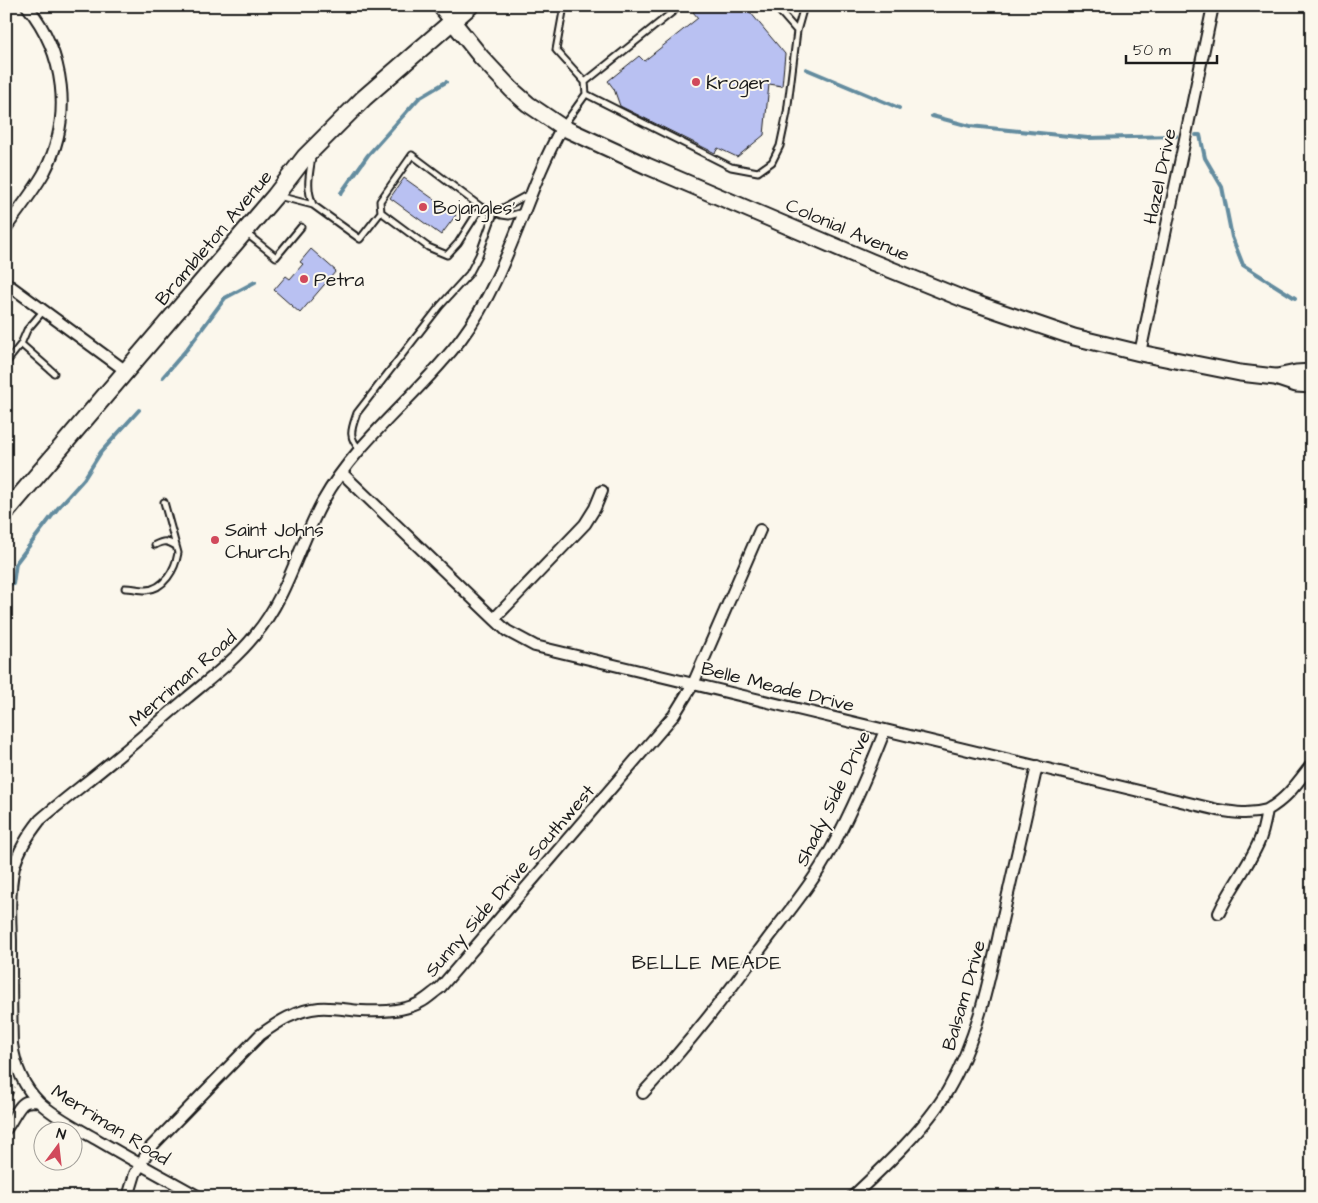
<svg xmlns="http://www.w3.org/2000/svg" width="1318" height="1203" viewBox="0 0 1318 1203" font-family="'Architects Daughter',sans-serif">
<style>
.lines{fill:none;stroke-linecap:round;stroke-linejoin:round}
.stream{stroke:#648c9f;stroke-width:4}
.building{fill:#b9c1f2;stroke:#1c1c1c}
.service-casing{stroke:#1c1c1c;stroke-width:9}
.minor-casing{stroke:#1c1c1c;stroke-width:14}
.tertiary-casing{stroke:#1c1c1c;stroke-width:18}
.secondary-casing{stroke:#1c1c1c;stroke-width:19}
.primary-casing{stroke:#1c1c1c;stroke-width:20}
.path{stroke:#1c1c1c;stroke-width:2;stroke-dasharray:5 4;stroke-linecap:butt}
.service{stroke:#fbf7ec;stroke-width:5}
.minor{stroke:#fbf7ec;stroke-width:10}
.tertiary{stroke:#fbf7ec;stroke-width:14}
.secondary{stroke:#fbf7ec;stroke-width:15}
.primary{stroke:#fbf7ec;stroke-width:16}
.poi-dot{fill:#d1495b;stroke:#fbf7ec;stroke-width:2}
.labels{text-anchor:middle;stroke-width:4;stroke-linejoin:round;paint-order:stroke}
.poi-label{font-size:19px;fill:#1c1c1c;stroke:#fbf7ec;text-anchor:start}
.street-label{font-size:19px;fill:#1c1c1c;stroke:#fbf7ec}
.neighbourhood-label{font-size:20px;letter-spacing:1px;fill:#1c1c1c;stroke:#fbf7ec}
</style>
<rect width="100%" height="100%" fill="#fbf7ec"/>
<filter id="ink" filterUnits="userSpaceOnUse"><feTurbulence type="fractalNoise" baseFrequency=".02" numOctaves="2"/><feDisplacementMap in="SourceGraphic" scale="10" xChannelSelector="R" yChannelSelector="G"/><feConvolveMatrix kernelMatrix="1 2 1 2 8 2 1 2 1" color-interpolation-filters="sRGB"/></filter>
<g filter="url(#ink)">
<g class="lines">
<path class="stream" d="M806,69L899,108
M932,116L970,126L1088,138L1176,136
M1196,135H1200L1205,158L1222,187L1232,237L1243,265L1295,298
M341,193L368,155L419,98L446,82
M163,377L187,349L225,298L255,282
M13,584L16,563L58,508L84,479L101,452L139,410"/>
</g>
<path class="building" d="M701,6H745L785,54L782,86L769,84L764,135L737,157L718,148L715,153L620,106L614,89L608,81L639,56L644,61L698,18L693,12Z
M404,178L456,215L441,235L390,198Z
M311,249L336,271L300,313L274,290L286,276L290,279L303,264L300,262Z"/>
<g class="lines">
<g class="service-casing">
<path id="service" d="M564,6L556,50L585,82L586,94
M775,6L797,31
M585,82L680,6
M563,126L586,94L731,167L758,172L772,162L780,146L787,113L797,31L804,6
M312,157C309,176 306,187 313,205
M278,196L313,205L360,239L381,212L380,201L412,155L481,207L502,215L509,216L523,212
M381,212L428,247L447,255L458,243L481,207
M247,234L276,257L301,227
M21,344L54,373
M6,363L21,344L27,330L44,310
M360,449C347,437 352,428 357,413L440,306L469,274L479,255L494,213L529,194
M155,545C164,540 167,541 176,546
M125,588C132,588 139,590 146,590C164,589 175,570 178,553L164,502"/>
</g>
<g class="minor-casing">
<path id="minor" d="M6,228C19,209 34,191 45,171C73,117 65,53 27,6
M6,283L126,371
M1140,353L1213,6
M342,473L494,619L507,631L535,646L1218,810C1236,813 1249,815 1267,810
M494,619L585,524L595,508L602,491
M1219,913C1230,889 1247,868 1258,844C1263,834 1265,822 1267,810C1287,799 1298,782 1312,764
M643,1093C689,1044 730,990 770,936C787,914 805,892 820,868C846,826 867,776 885,730
M6,1129C12,1122 18,1105 26,1102C29,1101 35,1101 38,1101
M128,1197L135,1174L150,1148L260,1035C278,1022 296,1010 319,1008C333,1007 347,1010 361,1011C380,1012 405,1011 421,1002C428,998 434,992 440,988L674,715L693,684L760,530
M199,1197C165,1178 130,1159 96,1139C77,1128 55,1117 39,1102C23,1086 15,1066 12,1044C11,1009 11,975 11,940C10,916 9,891 14,867C19,849 29,834 40,820C62,801 86,783 109,764C135,743 161,720 187,698C211,678 236,659 255,635C288,596 299,544 323,501C358,438 419,395 461,339C509,275 524,195 562,127
M852,1197C884,1167 926,1128 948,1090C977,1040 989,981 1001,925C1013,872 1025,819 1037,766"/>
</g>
<g class="tertiary-casing">
<path id="tertiary" d="M440,6L453,22"/>
</g>
<g class="secondary-casing">
<path id="secondary" d="M453,22L481,57L512,90L528,104L562,127L647,166L872,262L966,300L1074,337L1140,353L1240,373L1275,377L1296,384L1312,385
M1277,377L1296,373L1312,372"/>
</g>
<g class="primary-casing">
<path id="primary" d="M6,512L275,196L305,157L364,98L470,6"/>
</g>
<path class="path" d="M8,1104L15,1087"/>
<use href="#service" class="service"/>
<use href="#minor" class="minor"/>
<use href="#tertiary" class="tertiary"/>
<use href="#secondary" class="secondary"/>
<use href="#primary" class="primary"/>
</g>
</g>
<g class="poi-dot">
<circle cx="696" cy="82" r="5"/>
<circle cx="423" cy="207" r="5"/>
<circle cx="304" cy="279" r="5"/>
<circle cx="215" cy="540" r="5"/>
</g>
<g class="labels">
<g class="poi-label">
<text x="706" y="89">Kroger</text>
<text x="433" y="214">Bojangles'</text>
<text x="314" y="286">Petra</text>
<text x="225" y="536">Saint Johns<tspan x="225" dy="22">Church</tspan></text>
</g>
<g class="street-label">
<text transform="translate(1159 176) rotate(-78)" y="7">Hazel Drive</text>
<text transform="translate(848 229) rotate(23)" y="7">Colonial Avenue</text>
<text transform="translate(213 237) rotate(-50)" y="7">Brambleton Avenue</text>
<text transform="translate(182 678) rotate(-41)" y="7">Merriman Road</text>
<text transform="translate(778 686) rotate(14)" y="7">Belle Meade Drive</text>
<text transform="translate(832 798) rotate(-64)" y="7">Shady Side Drive</text>
<text transform="translate(509 880) rotate(-49)" y="7">Sunny Side Drive Southwest</text>
<text transform="translate(963 995) rotate(-74)" y="7">Balsam Drive</text>
<text transform="translate(111 1124) rotate(32)" y="7">Merriman Road</text>
</g>
<g class="neighbourhood-label">
<text x="707" y="969">BELLE MEADE</text>
</g>
</g>
<rect width="1318" height="1203" fill="none" stroke="#fbf7ec" stroke-width="25"/>
<rect x="12" y="12" width="1293" height="1178" fill="none" stroke="#1c1c1c" stroke-width="2" filter="url(#ink)"/>
<g transform="translate(58 1146) rotate(15)"><circle r="24" fill="#fbf7ec" stroke="#a29f99"/>
<path d="M0-4L9 19L0 12L-9 19Z" fill="#d1495b"/>
<text y="-8" font-size="14" font-weight="bold" text-anchor="middle" fill="#1c1c1c">N</text>
</g>
<path d="M1126 55v8h91v-8" fill="none" stroke="#1c1c1c" stroke-width="2.5"/>
<text x="1133" y="55" font-size="15" fill="#1c1c1c" stroke="#fbf7ec" stroke-width="4" paint-order="stroke">50 m</text>
</svg>
